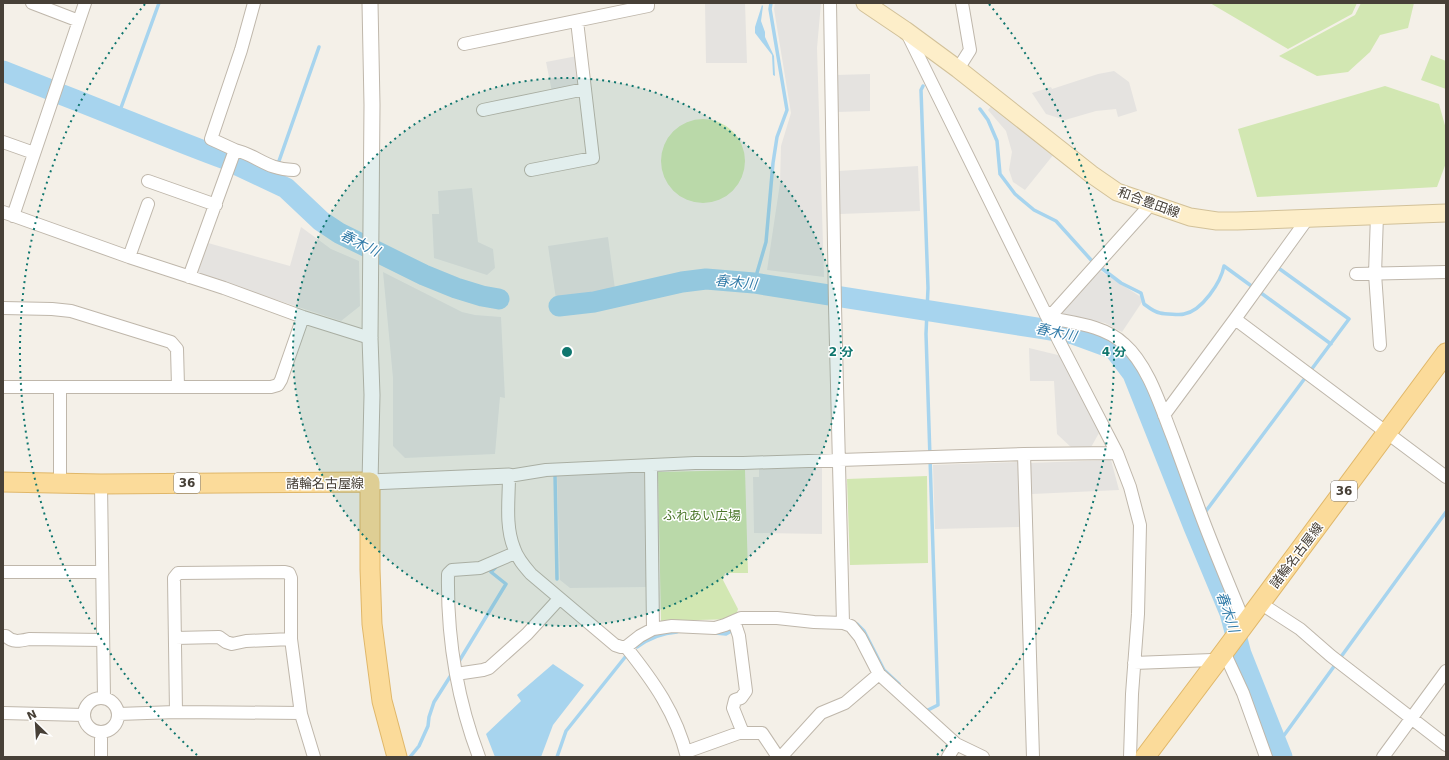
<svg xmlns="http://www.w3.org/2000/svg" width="1449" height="760" viewBox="0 0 1449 760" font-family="'DejaVu Sans','Noto Sans JP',sans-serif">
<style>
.green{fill:#d2e7b2}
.parking{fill:#e5e3e0}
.water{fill:#a7d4ee}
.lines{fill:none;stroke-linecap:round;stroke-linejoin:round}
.stream{stroke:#a7d4ee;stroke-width:3.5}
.river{stroke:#a7d4ee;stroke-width:21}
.minor-casing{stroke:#bfb7ab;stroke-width:14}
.tertiary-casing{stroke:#bfb7ab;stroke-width:17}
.secondary-casing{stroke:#d2c199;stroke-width:19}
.primary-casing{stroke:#e0b769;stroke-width:21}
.minor{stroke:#fff;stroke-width:12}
.tertiary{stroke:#fff;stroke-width:15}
.secondary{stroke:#fdeec9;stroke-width:17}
.primary{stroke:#fbdb9a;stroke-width:19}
.ring{fill:none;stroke:#0f766e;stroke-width:2;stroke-dasharray:2 4}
.labels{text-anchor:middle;stroke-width:3;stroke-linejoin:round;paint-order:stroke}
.shield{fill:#fff;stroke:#7e7973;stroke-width:1}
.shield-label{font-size:12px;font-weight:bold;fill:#474037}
.street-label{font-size:13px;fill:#474037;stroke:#fff}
.park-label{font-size:13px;fill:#4c772b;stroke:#fff}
.water-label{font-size:14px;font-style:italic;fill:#317ba8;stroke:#fff}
.centre{fill:#0f766e;stroke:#fff;stroke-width:2}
.ring-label{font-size:12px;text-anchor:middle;font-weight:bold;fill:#0f766e;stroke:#fff;stroke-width:3;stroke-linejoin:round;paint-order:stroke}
</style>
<rect width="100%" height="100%" fill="#f4f0e8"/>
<path class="green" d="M1210,3H1357L1352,14L1288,49Z
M1361,3H1414L1408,28L1380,35L1370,52L1348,72L1317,76L1279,56L1355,15Z
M1431,55L1446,61V89L1421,80Z
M1385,86L1439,104L1446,129V163L1437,187L1257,197L1238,129Z
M661 161a42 42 0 1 1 84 0a42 42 0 1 1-84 0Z
M745,470L748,573H725L723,580L738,609L735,619L661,621L658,472Z
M927,476L928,563L850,565L847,479Z"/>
<path class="parking" d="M705,3H745L747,63H706Z
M775,3H821L817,48L824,277L767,270L780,183L781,146L791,113L774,9Z
M577,56L581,87L552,92L546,62Z
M1114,71L1129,82L1137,111L1118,117L1116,109L1096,111L1065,120L1046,114L1032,93L1051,87L1052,89L1098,74Z
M870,74V111L837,112L836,75Z
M993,104L1054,154L1025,190L1013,182L1009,170L1012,152L1006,131L988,110Z
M918,166L920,211L840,214L839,171Z
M472,188L478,242L493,249L495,268L487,275L434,258L432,214H439L438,191Z
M301,227L331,249L359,261L360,306L341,321L197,274L208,243L290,266Z
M608,237L615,289L556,299L548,246Z
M1099,270L1144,299L1122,332L1105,323L1084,319L1065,318L1061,309Z
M383,272L462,312L475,315L501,317L505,398L500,397L495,454L405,458L393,446V378Z
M1029,348L1062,356L1099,433L1090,449L1074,450L1057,434L1054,381H1030Z
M1111,460L1119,490L1032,494L1030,463Z
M1018,462L1021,527L935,529L933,465Z
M822,467V534L754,533L753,477H759V469Z
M644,472L647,587L570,588L560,580L557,474Z"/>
<path class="water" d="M762,5L763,6L761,21L765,32V37L774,56L775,76L773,75L772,55L755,33V27Z
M553,664L584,685L553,725L541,757H495L486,734L521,701L517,695Z"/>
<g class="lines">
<path class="stream" d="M923,86L921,90L928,288L926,334L938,705L926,711L925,710
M980,109L988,120L997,141L1000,174L1015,194L1034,210L1056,221L1092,261L1121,283L1141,293L1144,304C1148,307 1154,312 1160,313C1164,314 1181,315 1184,314C1202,311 1221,282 1224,266L1331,344
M118,116L159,3
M276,165L279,161L319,47
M266,179L272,170
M754,283L766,242L773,163L777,137L787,110L770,9L771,3
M555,474L557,579
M1203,515L1349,319L1277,267
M1194,527L1199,520
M857,624L864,631L884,670L899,684
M715,633L726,634L733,630
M637,647C648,639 663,633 677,632
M458,663L506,584L491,572L498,565
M1277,745L1446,512
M410,757L419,746L428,726L429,717L434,702L453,672
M557,757L566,731L626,656"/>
<path class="river" d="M3,71L51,90
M60,94C115,115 170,139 225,159
M235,164L286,188L321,221L339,233L424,275L456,288L482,296L499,299
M559,306L594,302L682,282L706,279L754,283L1044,329L1073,334L1114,349L1133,374L1194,527L1230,613L1241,654L1282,757"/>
<g class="minor-casing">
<path id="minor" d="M32,3L79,21
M830,3L835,306L843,623
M907,33L1059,341L1117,453L1130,487L1140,525L1138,614L1132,694L1130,757
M464,44L648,6V3
M958,69L970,50L962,3
M483,110L585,89
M3,142L34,153
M235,150C257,155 267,170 294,170
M531,170L593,158L577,21
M148,181L216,205
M3,212L129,257L224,288L303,317L370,338
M1377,215L1375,274L1380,345
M13,216L85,3
M129,257L148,204
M1356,274L1446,272
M189,277L235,150L211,139L241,50L254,3
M3,308L52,309L71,311L171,342L177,349L178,386
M1046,315L1055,311L1151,204
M1235,319L1446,477
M1060,320C1082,324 1107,328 1124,344C1149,366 1161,408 1173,438C1182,462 1191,487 1200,512C1214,550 1230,587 1245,624
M3,387H271L278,385L281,380L303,317
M1164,415L1235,319L1308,218
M1024,454L1033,757
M651,466L653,629
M60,484V388
M101,484L104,698
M3,572H102
M1260,603L1300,629L1331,656L1446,745
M734,621L739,636L746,691L741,698L735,700L733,708L743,733
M3,636H6C13,643 20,641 29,639L103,640
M175,638L219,637L226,642L232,644L246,641L291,639
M626,647C654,682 676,713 687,757
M1224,652L1243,693L1266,757
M1134,663L1212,660L1217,663
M456,674L483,670L489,668L527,634L559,599
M84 715a17 17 0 1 1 34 0a17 17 0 1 1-34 0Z
M176,712L301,713
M3,713L84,715
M118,714L176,712L174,578L178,573L285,572L289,573L291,578V639L301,714L314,757
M686,752L739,733H762L778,757
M101,757V732
M479,757C457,699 447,635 448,574L452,570L480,568L515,553
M781,757L821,713L845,703L879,674
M948,757L956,744
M983,757L956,744L879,674L860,637L851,626L843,623L814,622L777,618H741L725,625L715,628L672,626L653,629L640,636L626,647H621L615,645L531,574C524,566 517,558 514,548C505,526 509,499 509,476L546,470L695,463H743L1024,454L1117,453
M1383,757L1446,671"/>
</g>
<g class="tertiary-casing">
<path id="tertiary" d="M370,3L372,105L370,338L372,395L370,482L509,476"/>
</g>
<g class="secondary-casing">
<path id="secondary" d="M865,3L905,30L958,69L1091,174L1117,192L1190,217L1217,221H1237L1446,213"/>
</g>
<g class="primary-casing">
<path id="primary" d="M3,482L101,484L370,482V569L372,624L382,701L397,757
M1145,757L1224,652L1446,353"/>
</g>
<use href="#minor" class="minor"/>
<use href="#tertiary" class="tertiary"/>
<use href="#secondary" class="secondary"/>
<use href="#primary" class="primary"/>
</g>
<circle cx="567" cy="352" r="274" fill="#0f766e" fill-opacity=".12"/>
<g class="ring">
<circle cx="567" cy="352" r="274"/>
<path d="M197 755A547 547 0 0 1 145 4M989 4A547 547 0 0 1 937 755"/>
</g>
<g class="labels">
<g class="shield">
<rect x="174" y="473" width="26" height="20" rx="3"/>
<rect x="1331" y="481" width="26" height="20" rx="3"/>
</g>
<g class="shield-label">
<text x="187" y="487">36</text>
<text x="1344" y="495">36</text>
</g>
<g class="street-label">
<text transform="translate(1149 202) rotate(20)" y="5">和合豊田線</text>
<text x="325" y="488">諸輪名古屋線</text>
<text transform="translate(1296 555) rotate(-53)" y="5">諸輪名古屋線</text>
</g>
<g class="park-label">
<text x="702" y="520">ふれあい広場</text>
</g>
<g class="water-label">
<text transform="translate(360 243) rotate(26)" y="5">春木川</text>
<text transform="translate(736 282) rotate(6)" y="5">春木川</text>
<text transform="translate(1056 332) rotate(12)" y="5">春木川</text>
<text transform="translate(1228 612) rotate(71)" y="5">春木川</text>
</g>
</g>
<circle cx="567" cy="352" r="6" class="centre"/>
<g class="ring-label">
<text x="841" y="356">2 分</text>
<text x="1114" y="356">4 分</text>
</g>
<rect width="1449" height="760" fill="none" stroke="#474037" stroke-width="8"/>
<g transform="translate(36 724) rotate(335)" stroke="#ffffff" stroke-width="3" paint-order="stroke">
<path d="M0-3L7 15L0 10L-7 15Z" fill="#474037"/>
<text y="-6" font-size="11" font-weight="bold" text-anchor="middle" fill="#474037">N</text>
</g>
</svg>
